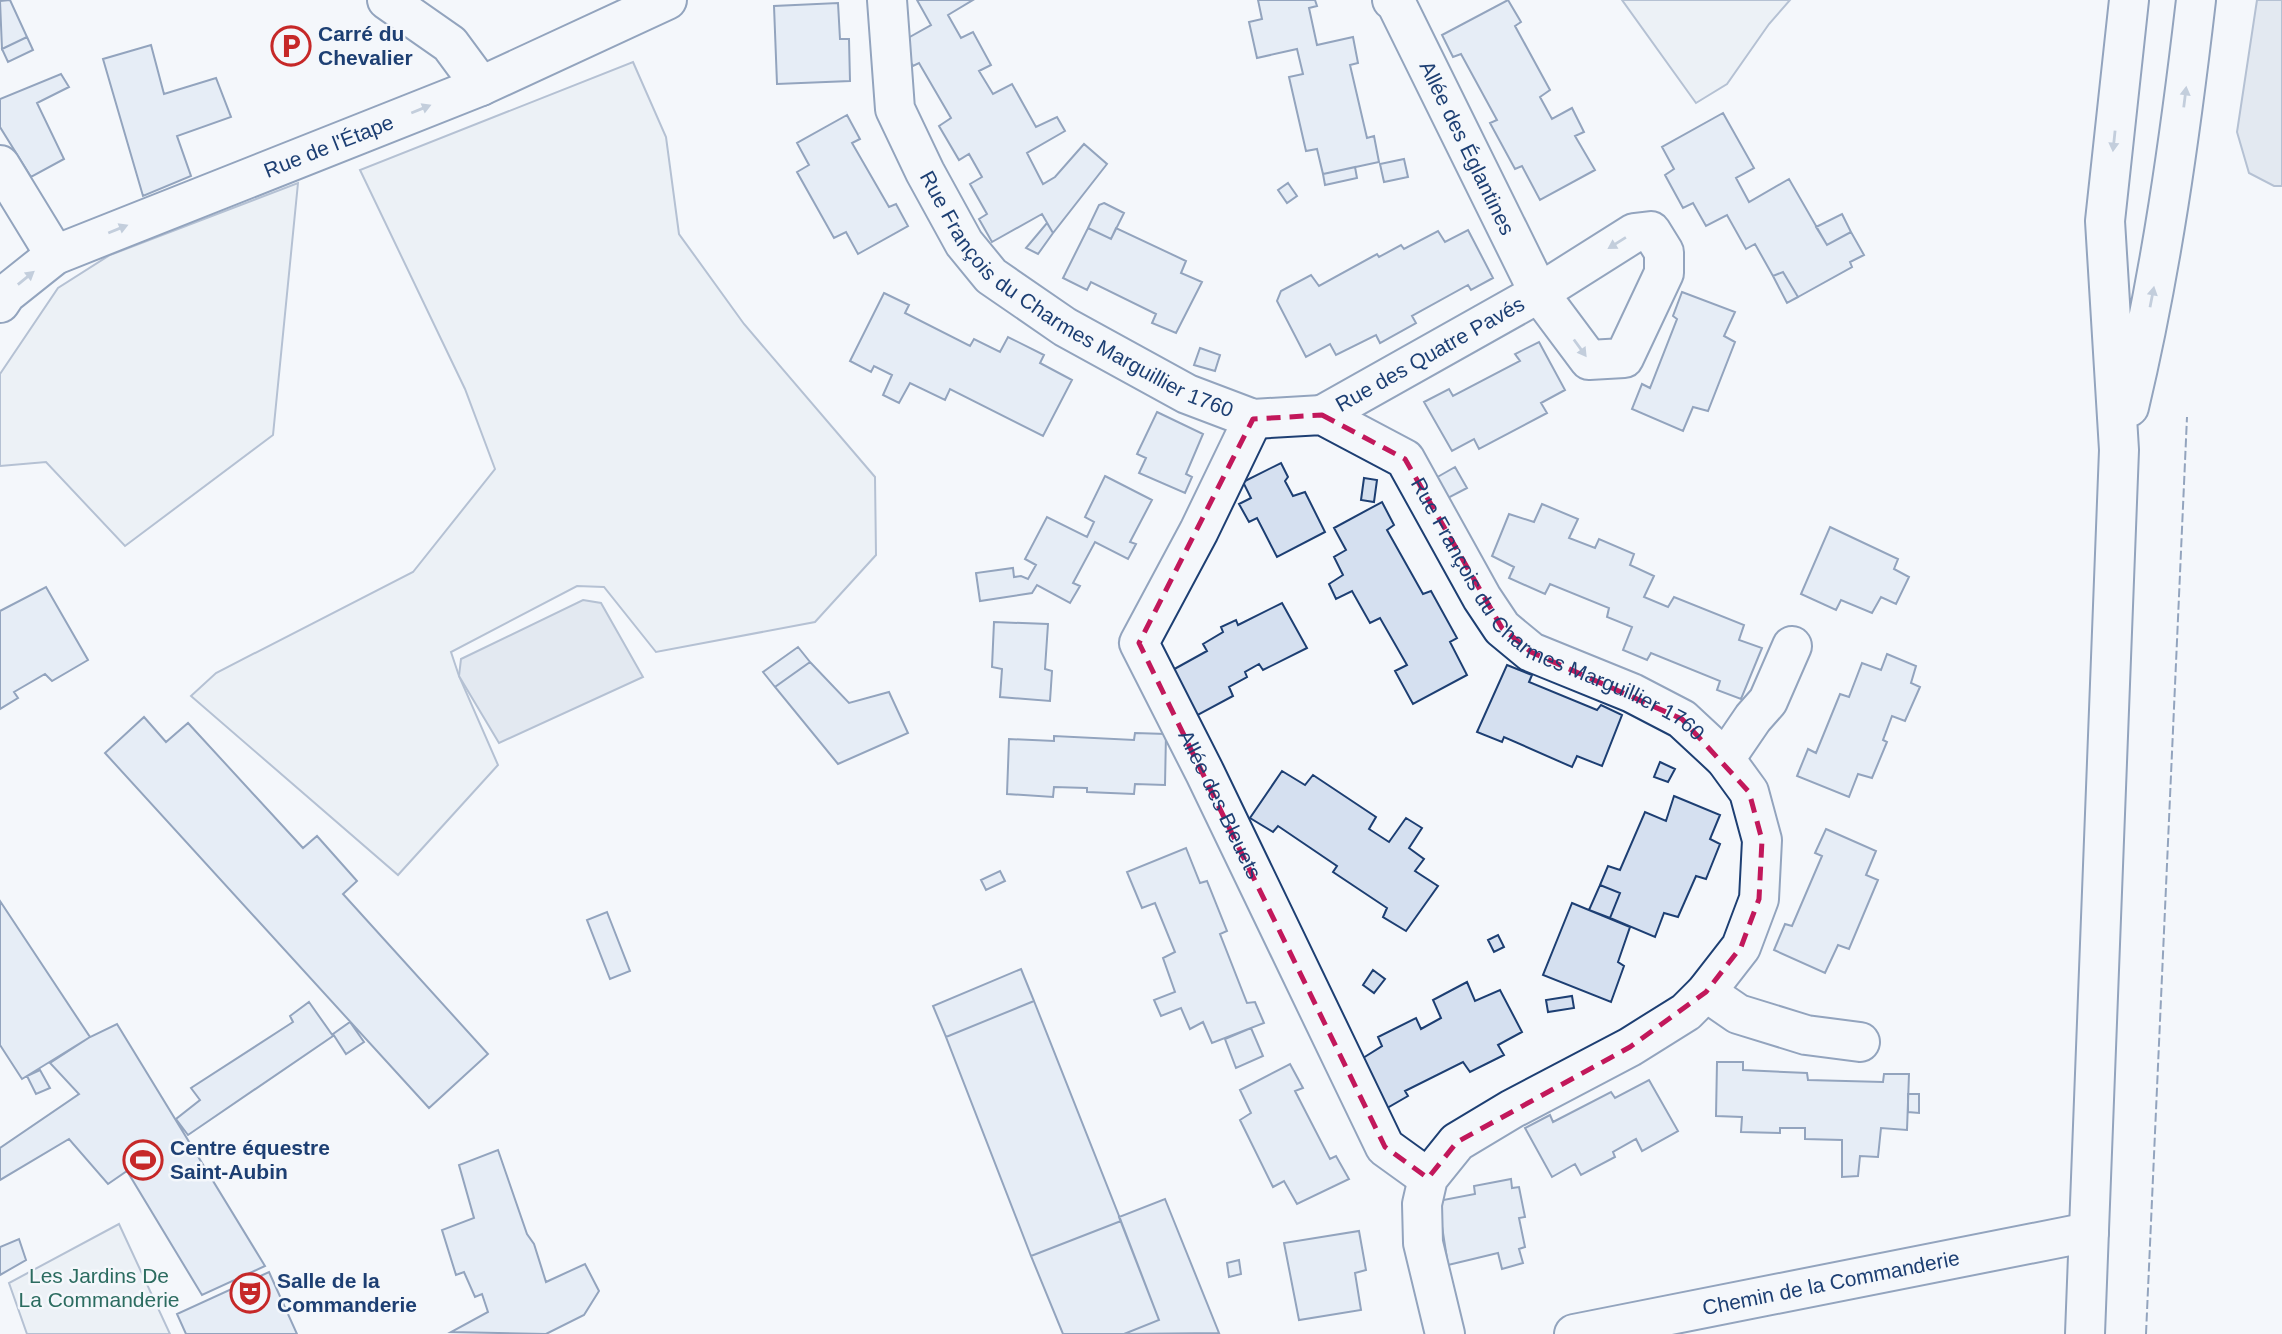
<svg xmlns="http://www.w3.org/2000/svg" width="2282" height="1334" viewBox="0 0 2282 1334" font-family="Helvetica,sans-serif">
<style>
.green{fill:#e3e9f0;stroke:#687fa3;stroke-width:2}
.water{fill:#cfd7e4;stroke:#687fa3;stroke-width:2}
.building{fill:#d5e0f0;stroke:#1d3f73;stroke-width:2}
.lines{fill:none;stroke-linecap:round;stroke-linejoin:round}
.minor-casing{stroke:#1d3f73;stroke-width:42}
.major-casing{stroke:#1d3f73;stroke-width:42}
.minor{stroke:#f4f7fb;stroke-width:38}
.major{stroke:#f4f7fb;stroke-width:38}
.fence{stroke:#1d3f73;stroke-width:2;stroke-dasharray:9 3.5;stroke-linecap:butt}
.oneway{fill:#889bb7}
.marked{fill:none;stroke:#c2185b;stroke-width:5;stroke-dasharray:14 9;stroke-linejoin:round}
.labels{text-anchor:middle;stroke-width:5;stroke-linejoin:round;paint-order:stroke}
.poi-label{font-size:21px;font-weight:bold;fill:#1d3f73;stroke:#f4f7fb;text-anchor:start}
.street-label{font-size:21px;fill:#1d3f73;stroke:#f4f7fb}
.park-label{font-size:21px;fill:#2c6c60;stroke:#f4f7fb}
</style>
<rect width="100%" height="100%" fill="#f4f7fb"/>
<path class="green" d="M1622,0H1790L1769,24L1727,84L1696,103Z
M633,62L666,137L679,234L744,324L875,477L876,555L815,622L656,652L604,587L577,586L451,652L459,676L498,765L398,875L191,696L216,673L413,572L495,469L465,389L360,170Z
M298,183L273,435L125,546L46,462L0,466V374L58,288L110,255Z
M119,1224L170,1334H27L9,1283Z"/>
<path class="water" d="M2257,0H2282V186H2274L2249,173L2237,132Z
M583,600L601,603L643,677L499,743L459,676L461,659Z"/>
<path class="building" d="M10,0L27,37L2,49L0,1Z
M917,0H973L948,15L961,38L973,32L991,65L979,71L993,94L1012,84L1036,127L1057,117L1065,131L1027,153L1043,184L1055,177L1084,144L1107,164L1053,233L1042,214L992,242L979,219L987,214L970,184L982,177L969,154L959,160L939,126L951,118L919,63L913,66L899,43L931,25Z
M1258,0H1315L1317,6L1309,8L1317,45L1353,37L1358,63L1350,65L1367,138L1374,136L1379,162L1323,174L1317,149L1306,151L1289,77L1303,74L1297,49L1257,58L1249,22L1262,19Z
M1508,0L1521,22L1515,26L1550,90L1540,97L1552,119L1572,108L1584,132L1575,136L1595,170L1540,200L1522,166L1515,169L1490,123L1497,120L1461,54L1453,57L1442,35Z
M838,3L840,39H849L850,81L777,84L774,6Z
M27,37L33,50L8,62L2,49Z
M151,45L164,94L216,78L231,117L177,136L191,176L143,196L103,59Z
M61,74L69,87L37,103L64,159L31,177L0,127V99Z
M1723,113L1754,168L1736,178L1749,202L1789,179L1827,245L1851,232L1864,255L1850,262L1852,267L1798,297L1783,272L1773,276L1755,244L1746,249L1727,215L1706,226L1693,203L1683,208L1665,175L1674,169L1662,147Z
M847,115L860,139L852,143L889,207L896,204L908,226L858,254L846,232L834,238L797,172L809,165L797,143Z
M1404,159L1408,177L1384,182L1380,164Z
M1355,167L1357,178L1325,185L1323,174Z
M1288,183L1297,196L1287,203L1278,190Z
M1104,203L1124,213L1111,239L1088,228L1099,205Z
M1842,214L1851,232L1827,245L1816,227Z
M1047,223L1053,233L1038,254L1026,248Z
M1088,228L1111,239L1116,228L1186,261L1181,273L1202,282L1176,333L1152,323L1156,314L1091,282L1087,290L1063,278Z
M1468,230L1493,278L1471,290L1468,285L1412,316L1416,323L1380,343L1376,335L1336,355L1330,344L1306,357L1277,301L1281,291L1311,275L1319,286L1377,254L1379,257L1401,245L1404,249L1438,231L1445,242Z
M1783,272L1798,297L1787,303L1773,276Z
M1682,292L1735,312L1724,336L1735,342L1708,411L1693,407L1683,431L1632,409L1642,384L1650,388L1677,319L1673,316Z
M884,293L909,305L905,313L970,346L974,339L1000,352L1008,337L1044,355L1040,363L1072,380L1043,436L950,389L945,400L910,383L899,403L883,395L892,375L874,366L871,372L850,361Z
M1539,342L1565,390L1541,403L1547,413L1479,449L1474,439L1452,451L1424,402L1449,389L1453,396L1520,361L1515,354Z
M1200,348L1220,355L1215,371L1194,365Z
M1157,412L1203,434L1186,474L1192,477L1185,493L1139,473L1146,458L1137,454Z
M1281,463L1288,477L1285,481L1293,496L1305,492L1325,532L1277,557L1257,518L1249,522L1239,504L1251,498L1243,482Z
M1455,467L1467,488L1446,499L1434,479Z
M1105,476L1152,500L1130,542L1136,544L1128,559L1095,542L1073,583L1080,586L1070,603L1037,585L1032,593L980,601L976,573L1013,568L1014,577L1021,576L1028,579L1036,565L1025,559L1047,517L1087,537L1094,522L1085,517Z
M1364,478L1377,480L1374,502L1361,500Z
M1382,502L1394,525L1387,530L1423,594L1431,591L1457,638L1450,642L1467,675L1413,704L1395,671L1407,665L1380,618L1370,623L1352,591L1336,599L1329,584L1343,575L1334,557L1346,550L1334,528Z
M1542,504L1578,519L1569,538L1595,548L1599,539L1634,554L1630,565L1654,576L1644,597L1668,607L1674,597L1744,625L1739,640L1762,648L1741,699L1717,690L1720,681L1651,653L1647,660L1623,650L1632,627L1607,617L1609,608L1550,584L1545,594L1509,578L1514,567L1492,556L1509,514L1534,522Z
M1830,527L1898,559L1894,569L1909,577L1896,604L1881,597L1872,613L1841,600L1836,610L1801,594Z
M46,587L88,660L52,681L45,674L14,692L18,698L0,709V611Z
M1282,603L1307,648L1263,670L1259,664L1245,672L1247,677L1229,687L1233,696L1194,717L1169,672L1207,651L1203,644L1223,632L1221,627L1236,620L1238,625Z
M994,622L1048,624L1045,669L1052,671L1050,701L1000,697L1002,669L992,667Z
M798,647L810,662L775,687L763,672Z
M1887,654L1916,666L1911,683L1920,687L1905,721L1892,716L1883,740L1887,742L1872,778L1858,774L1849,797L1797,776L1808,749L1816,753L1840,694L1849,697L1862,663L1881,670Z
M810,662L849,703L889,692L908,733L838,764L775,687Z
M1507,665L1532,675L1529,682L1597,710L1601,705L1622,715L1602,766L1577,756L1572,767L1504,737L1502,742L1477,732Z
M144,717L166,742L188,723L303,848L317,836L357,881L343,894L488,1054L429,1108L105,753Z
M1135,733L1166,734L1165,785L1135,784L1134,794L1087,792V788L1054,787L1053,797L1007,794L1009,739L1054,741V736L1134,740Z
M1660,762L1675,769L1668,782L1654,777Z
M1282,771L1305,785L1313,775L1376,817L1369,829L1389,842L1406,818L1422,828L1409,848L1424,859L1415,871L1438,886L1406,931L1383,917L1387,908L1333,872L1337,866L1278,826L1273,832L1250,818Z
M1674,796L1720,815L1710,839L1720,844L1706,879L1696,876L1678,917L1664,913L1655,937L1610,918L1620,893L1600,885L1608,866L1620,870L1645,812L1666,821Z
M1826,829L1876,851L1866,875L1878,880L1849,949L1838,945L1825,973L1774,950L1785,924L1792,926L1822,856L1815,853Z
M1186,848L1200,883L1207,881L1227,931L1220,934L1247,1003L1255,1002L1264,1023L1212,1043L1203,1022L1190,1029L1181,1008L1161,1016L1154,1000L1175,992L1163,958L1175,952L1155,903L1142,908L1127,872Z
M1000,871L1005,881L986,890L981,880Z
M1600,885L1620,893L1610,918L1589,910Z
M0,901L90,1037L22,1079L0,1045Z
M1572,903L1630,927L1618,962L1624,966L1611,1002L1543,975Z
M607,912L630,971L610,979L587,920Z
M1498,935L1504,947L1494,952L1488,940Z
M1021,969L1034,1001L946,1037L933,1006Z
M1373,970L1385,979L1374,993L1363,985Z
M1467,982L1475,1001L1500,990L1522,1032L1498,1045L1504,1055L1470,1072L1463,1062L1405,1091L1408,1096L1387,1108L1363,1058L1382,1046L1378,1037L1416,1018L1421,1029L1441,1018L1433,1000Z
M1572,996L1574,1008L1548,1012L1546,1000Z
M1034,1001L1121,1221L1031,1256L946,1037Z
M309,1002L333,1036L188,1135L176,1119L200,1100L191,1088L293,1022L290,1016Z
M350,1022L364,1042L346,1054L333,1034Z
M117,1024L265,1266L202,1295L127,1171L108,1184L69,1139L0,1180V1148L79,1094L50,1063L90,1037Z
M1251,1028L1263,1056L1236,1068L1225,1039Z
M1717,1062H1743V1070L1807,1073L1808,1080L1883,1082L1884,1074H1909L1907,1130L1881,1128L1878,1157L1860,1156L1858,1176L1842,1177V1140L1805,1139V1128H1780V1133L1741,1132L1742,1117L1716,1116Z
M1290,1064L1303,1088L1295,1091L1330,1159L1336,1156L1349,1179L1297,1204L1284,1181L1273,1187L1240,1120L1251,1113L1240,1090Z
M40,1070L50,1088L36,1094L27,1076Z
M1649,1080L1678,1131L1642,1151L1636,1139L1613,1152L1615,1157L1581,1175L1575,1164L1552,1177L1525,1128L1550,1115L1553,1122L1611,1092L1615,1098Z
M1908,1094H1919V1113L1908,1112Z
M498,1150L527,1234L534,1244L546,1282L585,1264L599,1291L584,1315L546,1334L451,1332L488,1312L482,1294L475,1297L464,1272L456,1275L442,1230L474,1218L459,1165Z
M1511,1179L1512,1188L1519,1187L1525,1217L1519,1218L1525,1247L1519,1249L1523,1263L1502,1269L1498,1253L1448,1265L1438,1201L1475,1194L1474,1186Z
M1165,1199L1219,1333L1124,1334L1159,1320L1119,1217Z
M1121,1221L1159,1320L1124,1334H1063L1031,1256Z
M1359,1231L1366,1270L1355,1273L1361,1310L1299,1320L1284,1243Z
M19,1239L26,1260L0,1275V1247Z
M1239,1260L1241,1274L1229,1277L1227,1263Z
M269,1272L297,1334H186L177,1314Z"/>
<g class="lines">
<g class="minor-casing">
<g id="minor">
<path d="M387,0L450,44L481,86"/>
<path id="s1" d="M887,0L895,109L925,172L964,243L991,276L1065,327L1187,394L1253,419L1322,415L1405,459L1482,598L1502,628L1531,652L1632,693L1682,719L1725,759L1749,792L1762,840L1759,899L1741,947L1706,992L1686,1012L1630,1047L1512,1109L1457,1142L1428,1178L1422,1204L1423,1243L1445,1334"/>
<path d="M0,165L55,255"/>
<path id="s2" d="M0,303L6,294L55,255L481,86L667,0"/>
<path id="s3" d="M1322,415L1539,293L1634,233L1651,231L1664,252V273L1624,358L1589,360L1539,293L1396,3L1392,0"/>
<path id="s4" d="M1253,419L1199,531L1139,643L1205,773L1385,1147L1428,1178"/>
<path d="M1725,759L1753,718L1768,701L1792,646"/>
<path d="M1706,992L1738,1014L1806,1035L1860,1042"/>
<path id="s5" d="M1574,1334L2089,1232"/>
</g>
</g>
<g class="major-casing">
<path id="major" d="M2129,407C2161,273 2180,137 2196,0
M2085,1334L2119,450L2105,221L2129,0"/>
</g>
<use href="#minor" class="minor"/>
<use href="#major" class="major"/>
<path class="fence" d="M2146,1334L2187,417"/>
</g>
<defs><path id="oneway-solid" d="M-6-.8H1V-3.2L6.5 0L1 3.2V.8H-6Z" transform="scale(1.75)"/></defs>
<g class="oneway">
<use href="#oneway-solid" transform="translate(2185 97) rotate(-83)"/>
<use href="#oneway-solid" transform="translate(421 109) rotate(-22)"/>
<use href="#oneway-solid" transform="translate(2114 141) rotate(96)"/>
<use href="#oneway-solid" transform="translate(118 229) rotate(-22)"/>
<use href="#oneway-solid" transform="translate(1617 243) rotate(148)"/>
<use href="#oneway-solid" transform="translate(26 278) rotate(-39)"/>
<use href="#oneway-solid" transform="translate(2152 297) rotate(-79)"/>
<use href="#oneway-solid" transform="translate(1580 348) rotate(54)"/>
</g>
<path d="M0 0H2282V1334H0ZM1322,415L1405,459L1502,628L1531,652L1682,719L1749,792L1762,840L1759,899L1741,947L1706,992L1630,1047L1457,1142L1428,1178L1385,1147L1139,643L1253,419Z" fill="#f4f7fb" fill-opacity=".55" fill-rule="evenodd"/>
<path class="marked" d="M1322,415L1405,459L1502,628L1531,652L1682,719L1749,792L1762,840L1759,899L1741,947L1706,992L1630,1047L1457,1142L1428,1178L1385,1147L1139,643L1253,419Z"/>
<defs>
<g id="parking-ring" transform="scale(2.0125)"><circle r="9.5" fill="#f4f7fb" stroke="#c62828" stroke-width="1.5"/><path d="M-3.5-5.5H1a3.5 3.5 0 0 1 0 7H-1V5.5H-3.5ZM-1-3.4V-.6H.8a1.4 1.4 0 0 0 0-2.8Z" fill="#c62828"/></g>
<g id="stadium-ring" transform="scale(2.0125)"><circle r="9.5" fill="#f4f7fb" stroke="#c62828" stroke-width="1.5"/><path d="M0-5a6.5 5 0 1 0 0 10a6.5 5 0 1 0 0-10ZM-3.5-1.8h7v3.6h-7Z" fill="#c62828"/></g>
<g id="theatre-ring" transform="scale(2.0125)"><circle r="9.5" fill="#f4f7fb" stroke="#c62828" stroke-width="1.5"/><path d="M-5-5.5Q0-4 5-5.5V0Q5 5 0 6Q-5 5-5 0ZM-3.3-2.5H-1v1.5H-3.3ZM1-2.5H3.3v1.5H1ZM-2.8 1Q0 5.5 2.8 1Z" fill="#c62828"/></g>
</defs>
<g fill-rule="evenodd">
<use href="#parking-ring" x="291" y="46"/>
<use href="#stadium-ring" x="143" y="1160"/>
<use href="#theatre-ring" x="250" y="1293"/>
</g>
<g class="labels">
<g class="poi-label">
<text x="318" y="41">Carré du<tspan x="318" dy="24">Chevalier</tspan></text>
<text x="170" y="1155">Centre équestre<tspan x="170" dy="24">Saint-Aubin</tspan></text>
<text x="277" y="1288">Salle de la<tspan x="277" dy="24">Commanderie</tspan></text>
</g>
<g class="street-label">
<text dy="7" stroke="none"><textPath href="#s2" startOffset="368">Rue de l'Étape</textPath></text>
<text transform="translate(1467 148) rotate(64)" y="7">Allée des Églantines</text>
<text dy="7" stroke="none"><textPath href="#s1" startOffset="380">Rue François du Charmes Marguillier 1760</textPath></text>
<text dy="7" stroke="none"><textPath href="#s3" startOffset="124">Rue des Quatre Pavés</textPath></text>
<text dy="7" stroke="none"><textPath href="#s1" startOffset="989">Rue François du Charmes Marguillier 1760</textPath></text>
<text dy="7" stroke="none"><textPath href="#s4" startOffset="432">Allée des Bleuets</textPath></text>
<text dy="7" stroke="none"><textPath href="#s5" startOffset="262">Chemin de la Commanderie</textPath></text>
</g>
<g class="park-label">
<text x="99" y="1283">Les Jardins De<tspan x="99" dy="24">La Commanderie</tspan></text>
</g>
</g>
</svg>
